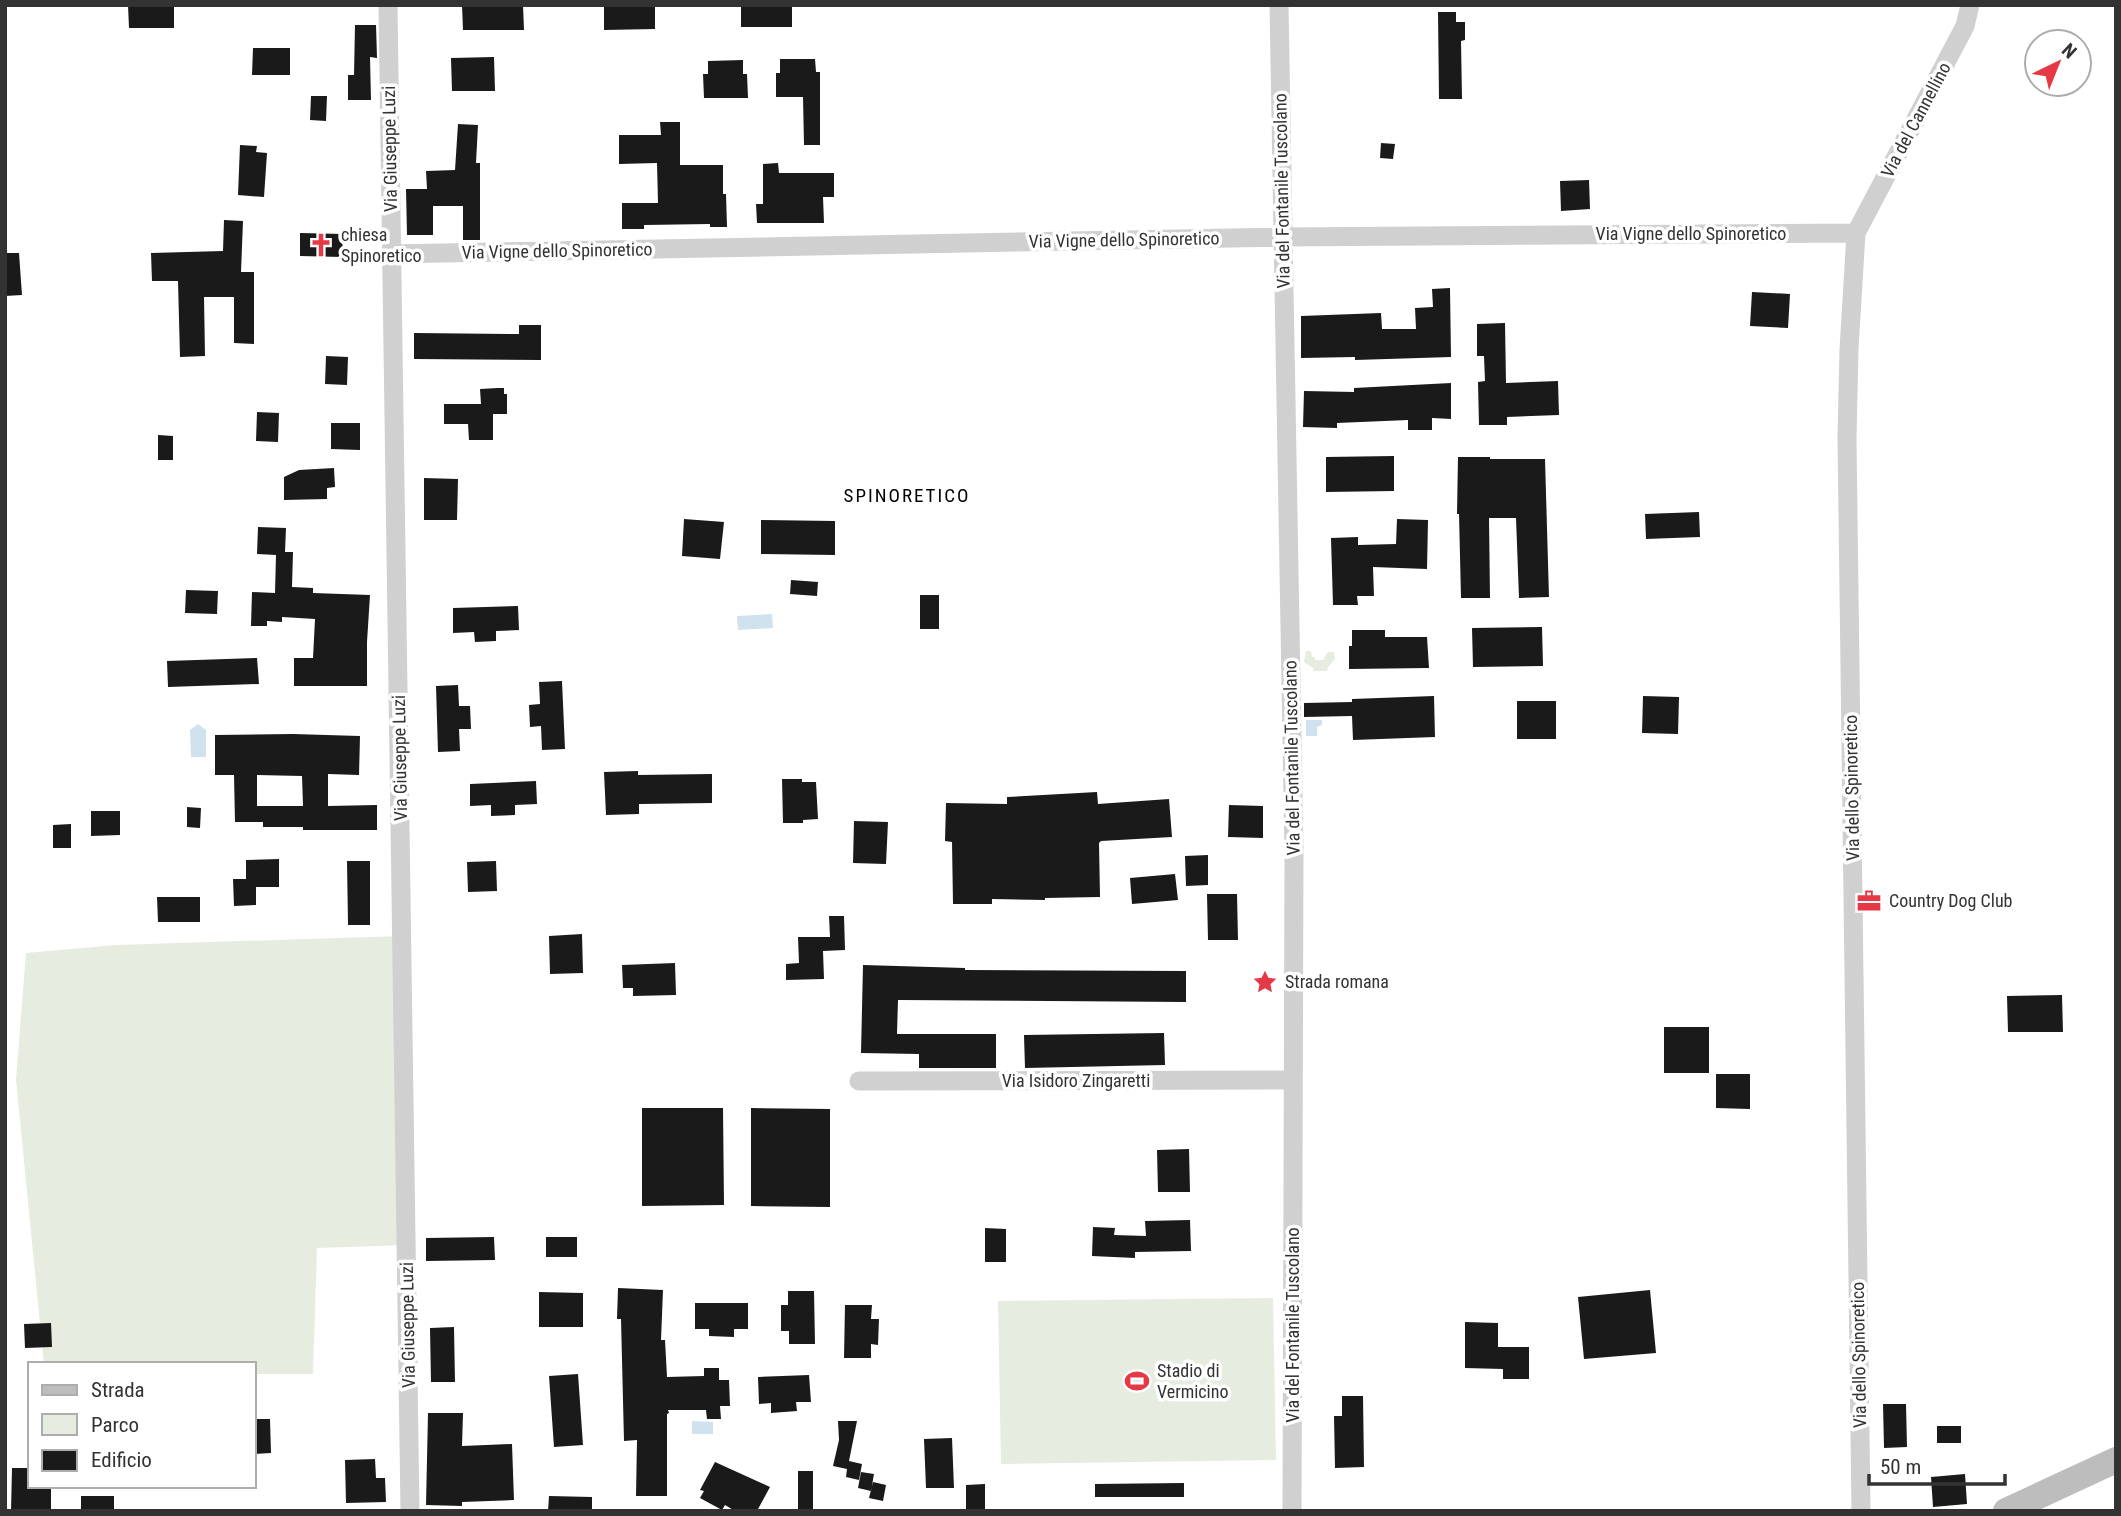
<svg xmlns="http://www.w3.org/2000/svg" width="2121" height="1516" viewBox="0 0 2121 1516" font-family="'Roboto Condensed',sans-serif">
<style>
.green{fill:#e6ecdf}
.water{fill:#cfe2ee}
.building{fill:#1a1a1a;fill-rule:evenodd}
.lines{fill:none;stroke-linecap:round;stroke-linejoin:round}
.street{stroke:#d0d0d0;stroke-width:19}
.secondary{stroke:#bdbdbd;stroke-width:26}
.labels{text-anchor:middle;stroke-width:7;stroke-linejoin:round;paint-order:stroke}
.street-label{font-size:18px;fill:#333;stroke:#fff}
.poi-label{font-size:18px;fill:#333;stroke:#fff;text-anchor:start}
.neighbourhood-label{font-size:19px;letter-spacing:2px;fill:#000;stroke:#fff}
</style>
<rect width="100%" height="100%" fill="#fff"/>
<path class="green" d="M1306,651H1311L1312,657H1315V660H1323L1328,652H1334L1335,659L1328,667L1327,671H1313V668L1304,662Z
M402,936L407,1245L317,1248L313,1374H254V1364H44L16,1080L26,953L116,945Z
M1273,1298L1276,1460L1001,1464L998,1301Z"/>
<path class="water" d="M772,614L773,628L738,630L737,616Z
M1306,720H1322V725L1317,727V736H1306Z
M198,724L206,730V757H191L190,730Z
M692,1421L713,1422V1434H692Z"/>
<path class="building" d="M128,5H174V28H129Z
M462,5H523L524,30H463Z
M604,5H655V29L604,30Z
M741,5H792V27H741Z
M1438,12H1456V22H1465V40L1461,41L1462,99H1439Z
M355,25H376L377,58L370,57L371,100H348V75H354Z
M253,48H290V75H252Z
M494,57L495,91H452L451,58Z
M780,59H815L816,72H820V145H804L803,97H776V73H780Z
M743,60V74H747L748,98H704L703,74H708V61Z
M311,96H327L326,121L310,120Z
M660,122H680V165H723V194H726L727,227H710V224L644,225V229H622V203H658L657,163L619,164V135H661Z
M458,124L478,125L476,163H480V240H463V206H433V235H407L406,189H427L426,171L455,170Z
M1381,143L1395,144L1393,159L1380,158Z
M240,145L257,146L256,152L267,153L264,197L238,195Z
M778,163L779,173H834V197H823L824,223H757L756,204H763V164Z
M1589,180L1590,209L1561,211L1560,181Z
M224,220L243,221L241,272H254V344L234,343V297H204L205,356L180,357L178,281H152L151,253L223,251Z
M300,233L343,234L342,257L300,256Z
M5,253H19L22,295L5,296Z
M1450,288L1451,357L1355,360V357L1301,358V316L1381,313L1382,329H1416L1415,308L1433,307L1432,289Z
M1752,292L1790,294L1788,328L1750,326Z
M1505,323L1506,383L1558,381L1559,415L1507,417V425H1479L1478,382L1485,381L1484,356H1477V324Z
M519,325H541V360L414,359V333L519,334Z
M326,356L348,357L347,385L325,384Z
M1451,383V419L1432,418V430H1408V420L1337,423V428L1303,427L1304,391L1354,392V388Z
M498,388H504V394H507V414H493V440H469L468,424H444V404H481L480,389Z
M257,412L279,413L278,442L256,441Z
M331,423H360V450L331,449Z
M158,435L173,436V460H158Z
M1394,456V491L1326,492V457Z
M1458,457H1490V459H1545L1549,597L1519,598L1516,518H1489L1490,598H1461L1459,514H1457Z
M334,468L335,487L327,488V499L284,500V477L299,470Z
M424,478L458,479L457,520H424Z
M1699,512L1700,537L1646,539L1645,514Z
M684,519L724,522L720,559L682,556Z
M1397,519L1428,520L1427,569L1373,567L1374,596H1357L1358,605H1333L1331,538L1358,537V545L1396,544Z
M761,520L835,521V555L761,554Z
M258,527L286,528L285,552H293L292,587L313,588V593L370,595L367,642V686H294V658H313L315,619L282,617V622L267,621V626H251L252,592L275,593L276,555L257,554Z
M791,580L818,582L817,596L790,594Z
M186,590L218,591L217,614L185,613Z
M920,595H939V629H920Z
M518,606L519,630L496,631V641L475,642L474,632L453,633V608Z
M1542,627L1543,666L1473,667L1472,628Z
M1352,630H1385V637H1427L1429,668L1349,669V646H1352Z
M257,658L259,684L168,687L167,661Z
M562,681L565,749L542,750L541,726L530,727L529,705L540,704L539,682Z
M458,685L459,706H470L471,729H459L460,751L438,752L436,686Z
M1434,696L1435,737L1353,740L1352,716L1304,717V703L1352,702V699Z
M1643,696L1679,697L1678,734L1642,733Z
M1517,701H1556V739H1517Z
M293,734L360,736L359,775L328,774V806L377,805V830H303V827H263V822H235L234,775H215V735ZM257,775L302,776L303,806H257Z
M638,771V775L712,774V803L639,804V814L606,815L604,772Z
M782,779H802V782H816L818,819L803,820V823H783Z
M536,781L537,804L515,805V815L491,816V805L470,806V784Z
M1097,792L1098,804L1169,799L1172,837L1101,841L1099,843L1100,897L1045,898V900L992,899V904H953L952,842L945,841L946,803L1007,804V797Z
M1229,805L1263,806V838L1228,837Z
M187,807L201,808L200,828L187,827Z
M91,811H120V835L91,836Z
M854,821L888,822L886,864L853,863Z
M71,824V848H53V825Z
M1208,855V885L1186,886L1185,856Z
M279,859V887H256V905L234,906L233,879H246V860Z
M347,861H370V925H348Z
M496,861L497,891L468,892L467,862Z
M1175,874L1178,900L1132,904L1130,878Z
M1207,894H1237L1238,940H1208Z
M157,897H200V922H158Z
M829,916H844L845,950L823,951L824,979L786,980V964L799,963L798,937H830Z
M582,934L583,973L550,974L549,936Z
M675,963L676,995L633,996V988H623L622,965Z
M863,965L965,968V970L1186,971V1002L898,1000L897,1034H996V1068H919V1054L861,1053Z
M2062,995L2063,1032H2008L2007,996Z
M1664,1027H1709V1073H1664Z
M1164,1033L1165,1065L1025,1068L1024,1035Z
M1716,1074H1750V1109L1716,1108Z
M642,1108H723L724,1205L642,1206Z
M751,1108L830,1109V1207L751,1206Z
M1189,1149L1190,1192H1158L1157,1150Z
M1190,1220L1191,1251L1135,1252V1258L1092,1256L1093,1227L1115,1228L1114,1235L1146,1236L1145,1221Z
M985,1228L1006,1229V1262H985Z
M494,1237L495,1260L426,1261V1238Z
M546,1237H577V1257H546Z
M618,1288L663,1290L661,1340H665L667,1377L704,1376V1368H719V1380H729L730,1406H720L721,1419H707L706,1410H668L669,1413L667,1414V1496H636L637,1440L624,1441L621,1319H617Z
M1650,1290L1656,1353L1584,1359L1578,1297Z
M788,1291H814L815,1344H789V1331H781V1305H788Z
M539,1292L583,1293V1327H539Z
M695,1303H748V1329H734V1337L709,1336V1329H695Z
M845,1305H872L871,1319H879L878,1345L871,1344V1358H844Z
M1465,1322L1498,1323V1347H1529V1379H1503V1369L1465,1368Z
M51,1323L52,1347L25,1348L24,1324Z
M454,1327L455,1382H431L430,1328Z
M578,1374L583,1445L554,1447L549,1376Z
M809,1375L811,1402H796L797,1411L771,1413V1403L759,1404L758,1377Z
M1342,1396H1363L1364,1467L1335,1468L1334,1416H1342Z
M1883,1404H1906L1907,1447L1884,1448Z
M428,1413H463L462,1446L512,1444L514,1500L462,1502V1506L426,1505Z
M254,1419H270L271,1453L254,1454Z
M838,1421H857L849,1461L862,1464L859,1480L846,1477L847,1469L833,1466L839,1440Z
M1937,1426H1961V1443H1937Z
M952,1438L954,1488H926L924,1439Z
M375,1459L376,1478H385L386,1502L346,1503L345,1460Z
M715,1462L770,1487L757,1511H735L725,1505L722,1510L700,1498L704,1491L700,1490Z
M12,1468H30V1486H51V1511H11Z
M798,1471H813V1511H798Z
M861,1472L874,1474L871,1491L858,1488Z
M1965,1474L1967,1504L1933,1507L1931,1477Z
M873,1482L886,1485L883,1501L869,1498Z
M1184,1483V1497H1095V1484Z
M985,1484V1511H966V1485Z
M81,1496H114V1511H81Z
M549,1496L592,1497V1511H548Z"/>
<g class="lines">
<path class="street" d="M388,5L410,1511
M1279,5L1294,853L1292,1511
M391,254L1282,237L1856,233
M859,1081L1293,1080
M1861,1511L1847,438L1849,349L1856,233L1965,26L1970,5"/>
<path class="secondary" d="M2006,1511L2116,1460"/>
</g>
<defs>
<g id="church-bare" transform="scale(1.89)"><path d="M-1.2-6h2.4v3.5h3.3v2.4h-3.3V6h-2.4V-.1h-3.3v-2.4h3.3Z" fill="#e63946" stroke="#fff" stroke-width="2.5" paint-order="stroke"/></g>
<g id="office-bare" transform="scale(1.89)"><path d="M-6-3h4V-5.5h4V-3h4V5H-6ZM-1-4.5V-3h2v-1.5ZM-6 0V1H6V0Z" fill="#e63946" stroke="#fff" stroke-width="2.5" paint-order="stroke"/></g>
<g id="sight-bare" transform="scale(1.89)"><path d="M0-6L1.8-2.2L6-1.7L2.9 1.2L3.7 5.4L0 3.3L-3.7 5.4L-2.9 1.2L-6-1.7L-1.8-2.2Z" fill="#e63946" stroke="#fff" stroke-width="2.5" paint-order="stroke"/></g>
<g id="stadium-bare" transform="scale(1.89)"><path d="M0-5a6.5 5 0 1 0 0 10a6.5 5 0 1 0 0-10ZM-3.5-1.8h7v3.6h-7Z" fill="#e63946" stroke="#fff" stroke-width="2.5" paint-order="stroke"/></g>
</defs>
<g fill-rule="evenodd">
<use href="#church-bare" x="321" y="245"/>
<use href="#office-bare" x="1869" y="901"/>
<use href="#sight-bare" x="1265" y="982"/>
<use href="#stadium-bare" x="1137" y="1381"/>
</g>
<g class="labels">
<g class="street-label">
<text transform="translate(1916 120) rotate(-62)" y="6">Via del Cannellino</text>
<text transform="translate(390 149) rotate(-91)" y="6">Via Giuseppe Luzi</text>
<text transform="translate(1282 191) rotate(-91)" y="6">Via del Fontanile Tuscolano</text>
<text x="1691" y="240">Via Vigne dello Spinoretico</text>
<text transform="translate(1124 240) rotate(-1)" y="6">Via Vigne dello Spinoretico</text>
<text transform="translate(557 251) rotate(-1)" y="6">Via Vigne dello Spinoretico</text>
<text transform="translate(400 758) rotate(-91)" y="6">Via Giuseppe Luzi</text>
<text transform="translate(1292 758) rotate(-91)" y="6">Via del Fontanile Tuscolano</text>
<text transform="translate(1852 788) rotate(-91)" y="6">Via dello Spinoretico</text>
<text x="1076" y="1087">Via Isidoro Zingaretti</text>
<text transform="translate(408 1325) rotate(-91)" y="6">Via Giuseppe Luzi</text>
<text transform="translate(1293 1325) rotate(-90)" y="6">Via del Fontanile Tuscolano</text>
<text transform="translate(1859 1355) rotate(-91)" y="6">Via dello Spinoretico</text>
</g>
<g class="poi-label">
<text x="341" y="241">chiesa<tspan x="341" dy="21">Spinoretico</tspan></text>
<text x="1889" y="907">Country Dog Club</text>
<text x="1285" y="988">Strada romana</text>
<text x="1157" y="1377">Stadio di<tspan x="1157" dy="21">Vermicino</tspan></text>
</g>
<g class="neighbourhood-label">
<text x="907" y="502">SPINORETICO</text>
</g>
</g>
<rect width="2121" height="1516" fill="none" stroke="#333333" stroke-width="14"/>
<rect x="28" y="1362" width="228" height="126" fill="#ffffff" stroke="#adadad" stroke-width="2"/>
<rect x="42" y="1385" width="35" height="10" fill="#bdbdbd" stroke="#adadad" stroke-width="2"/>
<text x="91" y="1397" font-size="21" fill="#333333">Strada</text>
<rect x="42" y="1414" width="35" height="21" fill="#e6ecdf" stroke="#adadad" stroke-width="2"/>
<text x="91" y="1432" font-size="21" fill="#333333">Parco</text>
<rect x="42" y="1450" width="35" height="21" fill="#1a1a1a" stroke="#adadad" stroke-width="2"/>
<text x="91" y="1467" font-size="21" fill="#333333">Edificio</text>
<g transform="translate(2058 63) rotate(43)"><circle r="33" fill="#ffffff" stroke="#adadad" stroke-width="2"/>
<path d="M0-5L12 26L0 18L-12 26Z" fill="#e63946"/>
<text y="-10" font-size="19" font-weight="bold" text-anchor="middle" fill="#333333">N</text>
</g>
<path d="M1869 1474v10h136v-10" fill="none" stroke="#333333" stroke-width="3.5"/>
<text x="1880" y="1474" font-size="21" fill="#333333" stroke="#ffffff" stroke-width="5" paint-order="stroke">50 m</text>
</svg>
